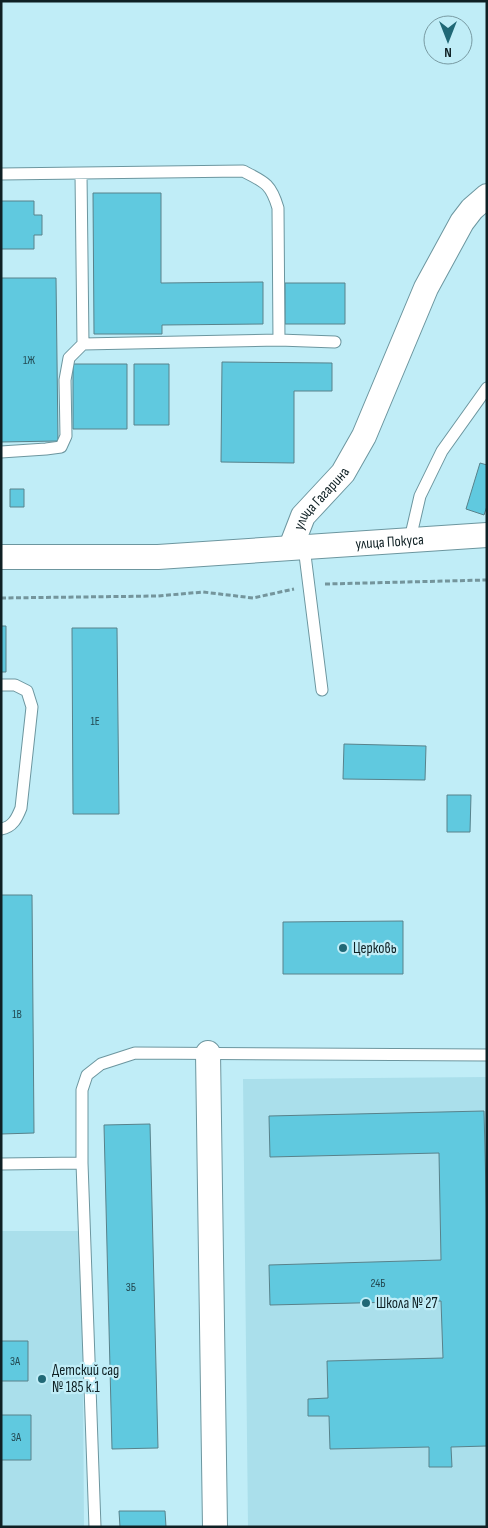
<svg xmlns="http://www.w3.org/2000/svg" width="488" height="1528" viewBox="0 0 488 1528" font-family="'Sofia Sans Condensed',sans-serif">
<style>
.built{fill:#aadfeb}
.building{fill:#60c9df;stroke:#58828b}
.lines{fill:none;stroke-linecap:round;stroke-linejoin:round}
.service-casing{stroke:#6c969f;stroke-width:13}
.minor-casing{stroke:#6c969f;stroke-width:26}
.path{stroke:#74959c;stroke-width:3;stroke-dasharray:5 2.5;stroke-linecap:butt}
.service{stroke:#fff;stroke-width:11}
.minor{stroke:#fff;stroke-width:24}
.poi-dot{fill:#206876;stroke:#c0edf7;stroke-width:2}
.labels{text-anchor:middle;stroke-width:4.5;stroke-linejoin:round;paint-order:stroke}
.number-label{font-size:12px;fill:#234a53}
.street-label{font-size:15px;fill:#0f2024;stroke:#c0edf7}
.poi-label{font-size:15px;fill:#0f2024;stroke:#c0edf7;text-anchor:start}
</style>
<rect width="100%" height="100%" fill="#c0edf7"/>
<path class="built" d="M487,1077V1527H248L243,1079Z
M1,1231H82L84,1527H1Z"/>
<path class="building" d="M93,193H161V283L263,282V324L162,325V334H94Z
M1,201H34V215H42V235H34V249H1Z
M1,278H56L58,441L1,442Z
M285,283H345V324H285Z
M222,362L332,363V391H294V463L221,462Z
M73,364H127V429H73Z
M134,364H169V425H134Z
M480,463L487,465V506L484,515L466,509Z
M10,489H24V507H10Z
M1,626H6V672H1Z
M72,628H117L119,814H73Z
M344,744L426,746L425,780L343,779Z
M447,795H471L470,832H447Z
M1,895H32L34,1133L1,1134Z
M403,921V974H283V922Z
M484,1111L487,1232V1446L451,1447L452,1467H429V1447L330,1449L329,1416H308V1399L328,1398L327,1361L443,1358L441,1301L270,1305L269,1265L441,1260L439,1153L270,1157L269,1116Z
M150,1124L158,1448L112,1449L104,1125Z
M1,1341H28V1381H1Z
M1,1415H31V1460H1Z
M119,1511H165L166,1527H120Z"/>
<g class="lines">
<g class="service-casing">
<path id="service" d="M1,174L243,171C265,182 271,184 278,208L279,340
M81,174L83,344L279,340L335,342
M1,452L46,449L61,447L66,436L65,380L69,358L83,344
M410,539L420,496L442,451L487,388
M304,547L322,690
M1,685H15L27,691L32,707L21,808C17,818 13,827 1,829
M1,1164L82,1163
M95,1527L82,1163V1090L87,1075L101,1064L135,1053L487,1055"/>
</g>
<g class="minor-casing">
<g id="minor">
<path id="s1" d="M291,547L303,516L343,473L364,436L426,288L462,222L472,209L487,196"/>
<path id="s2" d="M1,557H158L487,535"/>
<path d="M208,1053L215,1527"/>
</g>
</g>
<path class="path" d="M325,584L487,580
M1,598L158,596L203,592L253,598L294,589"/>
<use href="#service" class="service"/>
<use href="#minor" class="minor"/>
</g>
<g class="poi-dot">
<circle cx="343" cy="948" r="5"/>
<circle cx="366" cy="1303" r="5"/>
<circle cx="42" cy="1379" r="5"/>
</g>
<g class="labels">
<g class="number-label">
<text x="29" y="364">1Ж</text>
<text x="95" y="725">1Е</text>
<text x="17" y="1018">1В</text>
<text x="378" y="1287">24Б</text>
<text x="131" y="1291">3Б</text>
<text x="15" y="1365">3А</text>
<text x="16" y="1441">3А</text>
</g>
<g class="street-label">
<text dy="5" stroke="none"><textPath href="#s1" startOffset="58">улица Гагарина</textPath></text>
<text dy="5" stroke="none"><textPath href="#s2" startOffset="389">улица Покуса</textPath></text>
</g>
<g class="poi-label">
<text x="353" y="953">Церковь</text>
<text x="376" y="1308">Школа № 27</text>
<text x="52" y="1375">Детский сад<tspan x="52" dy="17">№ 185 к.1</tspan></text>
</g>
</g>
<rect width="488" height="1528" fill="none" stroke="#0f2024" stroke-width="5"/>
<g transform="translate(448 40) rotate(180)"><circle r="24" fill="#c0edf7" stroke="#799ba3"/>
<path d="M0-4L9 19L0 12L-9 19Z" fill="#206876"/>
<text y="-8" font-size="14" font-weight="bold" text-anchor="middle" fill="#0f2024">N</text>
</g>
</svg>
